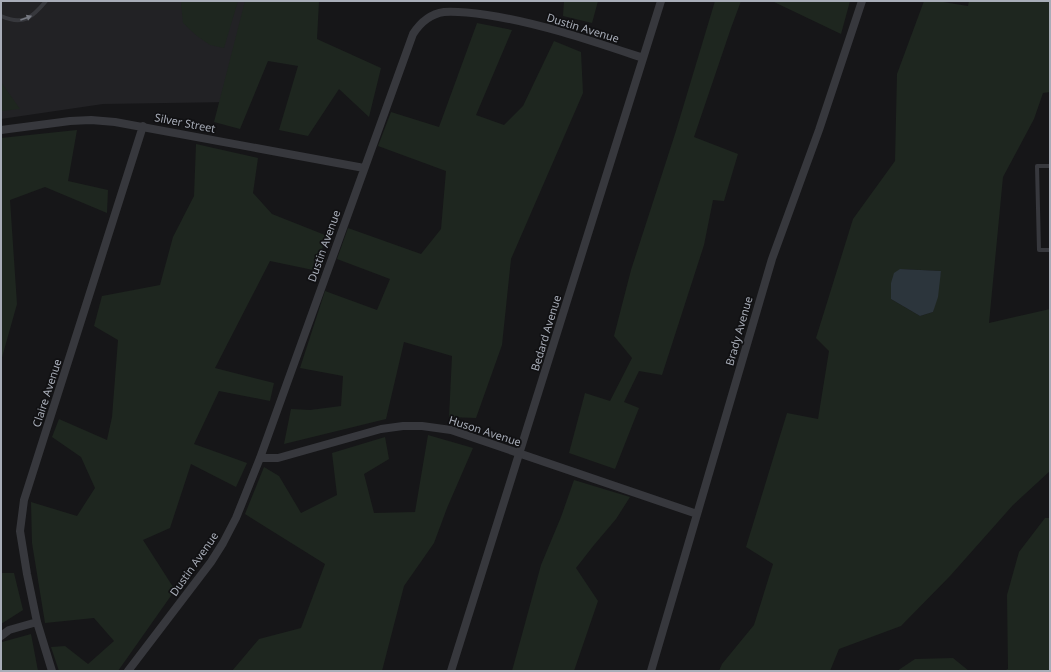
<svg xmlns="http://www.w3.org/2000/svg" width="1051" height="672" viewBox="0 0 1051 672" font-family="'Noto Sans',sans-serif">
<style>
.built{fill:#222225}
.green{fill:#1e261f;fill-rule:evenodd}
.water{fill:#2c353c}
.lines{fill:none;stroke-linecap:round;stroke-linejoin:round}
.lane{stroke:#37383d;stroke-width:4}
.street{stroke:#37383d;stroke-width:8}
.oneway{fill:#757881}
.labels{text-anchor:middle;stroke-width:3.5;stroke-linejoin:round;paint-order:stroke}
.street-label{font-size:11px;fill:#a8adb8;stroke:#111113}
</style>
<rect width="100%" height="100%" fill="#161618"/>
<path class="built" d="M1,1H259L231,102L103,104L1,119Z"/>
<path class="green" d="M182,1H238L224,48L210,45L197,36L183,23L181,4Z
M245,1H319L317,39L381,68L369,117L339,89L308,136L279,130L298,66L268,61L240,129L214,122Z
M564,1H598L592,23L563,16Z
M715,1H741L731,28L694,137L738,154L724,201L713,200L704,245L662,375L639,371L624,402L639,408L615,469L569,453L585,393L610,401L632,358L614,336L631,270L675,134Z
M772,1H850L841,34Z
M924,1H937L968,6L969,1H1050V92L1043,93L1034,119L1003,177L989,323L1050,309V471L1013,505L950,576L901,626L839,649L830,671H719L722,664L754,625L773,564L746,547L787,413L818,419L829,351L816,338L853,219L895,161L897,74ZM900,269L941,271L933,312L920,316L891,299Z
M477,23L512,30L476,115L504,125L523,106L554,41L581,52L583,93L511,259L502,345L476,418L449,417L452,356L404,342L386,419L284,444L291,409L310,410L341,406L343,376L300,368L325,291L377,310L390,279L337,259L348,228L421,254L441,229L446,171L378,146L391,112L439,127Z
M1,82L20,109L1,111Z
M77,130L68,181L108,190L107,213L45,187L10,200L17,304L1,361V138Z
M196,144L258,158L253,193L272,214L325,235L318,271L270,261L215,368L274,383L270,401L219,391L194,444L247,463L236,487L191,464L170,528L143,540L175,590L118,671H59L51,647L65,646L88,664L114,641L94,618L45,623L32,543L31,502L77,516L95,488L81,457L52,437L59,419L107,440L112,417L118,340L94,326L102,296L160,285L173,237L194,196Z
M428,435L473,448L447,508L434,543L404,586L382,671H232L259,639L301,628L325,564L245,514L264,467L279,476L301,513L337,495L332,453L385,437L389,459L364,474L374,513L415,512Z
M574,480L630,497L616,519L594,545L576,568L598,601L574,671H512L541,565L561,517Z
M1045,518H1050V671H1004L1008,669L1007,595L1019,552Z
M1,573H14L23,610L1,624Z
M31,634L38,671H1V644L2,642Z
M953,658L969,671H897L915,659Z"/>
<path class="water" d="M900,269L941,271L938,297L933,312L920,316L891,299V283L894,273Z"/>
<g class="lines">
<path class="lane" d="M1,16C23,26 32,18 46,1
M1050,166H1037L1039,250H1050"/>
<path class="street" d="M1,130L70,121L91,120L115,122L364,168
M260,458H278L381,429L403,426H422L451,430L697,514
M1,636L9,630L37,622
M52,671L37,622L27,574L20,531L24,500L143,126
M128,671L211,562L223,543L236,518L260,458L413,34C420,23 430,14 444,12C458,11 473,13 487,15C540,23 592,41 643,58
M451,671L661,1
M651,671L772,259L819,130L862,1"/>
</g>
<defs><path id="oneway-solid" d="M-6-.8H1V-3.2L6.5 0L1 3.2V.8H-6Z"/></defs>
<use class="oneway" href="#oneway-solid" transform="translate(26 18) rotate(-20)"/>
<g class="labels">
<g class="street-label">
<text transform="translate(583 28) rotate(17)" y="4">Dustin Avenue</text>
<text transform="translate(185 123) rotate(11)" y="4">Silver Street</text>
<text transform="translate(324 246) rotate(-70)" y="4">Dustin Avenue</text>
<text transform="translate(739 331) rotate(-74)" y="4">Brady Avenue</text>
<text transform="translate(546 333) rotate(-73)" y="4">Bedard Avenue</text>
<text transform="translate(47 393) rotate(-72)" y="4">Claire Avenue</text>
<text transform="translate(485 431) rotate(18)" y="4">Huson Avenue</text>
<text transform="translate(194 564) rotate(-55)" y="4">Dustin Avenue</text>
</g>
</g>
<rect width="1051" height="672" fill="none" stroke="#a8adb8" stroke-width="4"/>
</svg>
